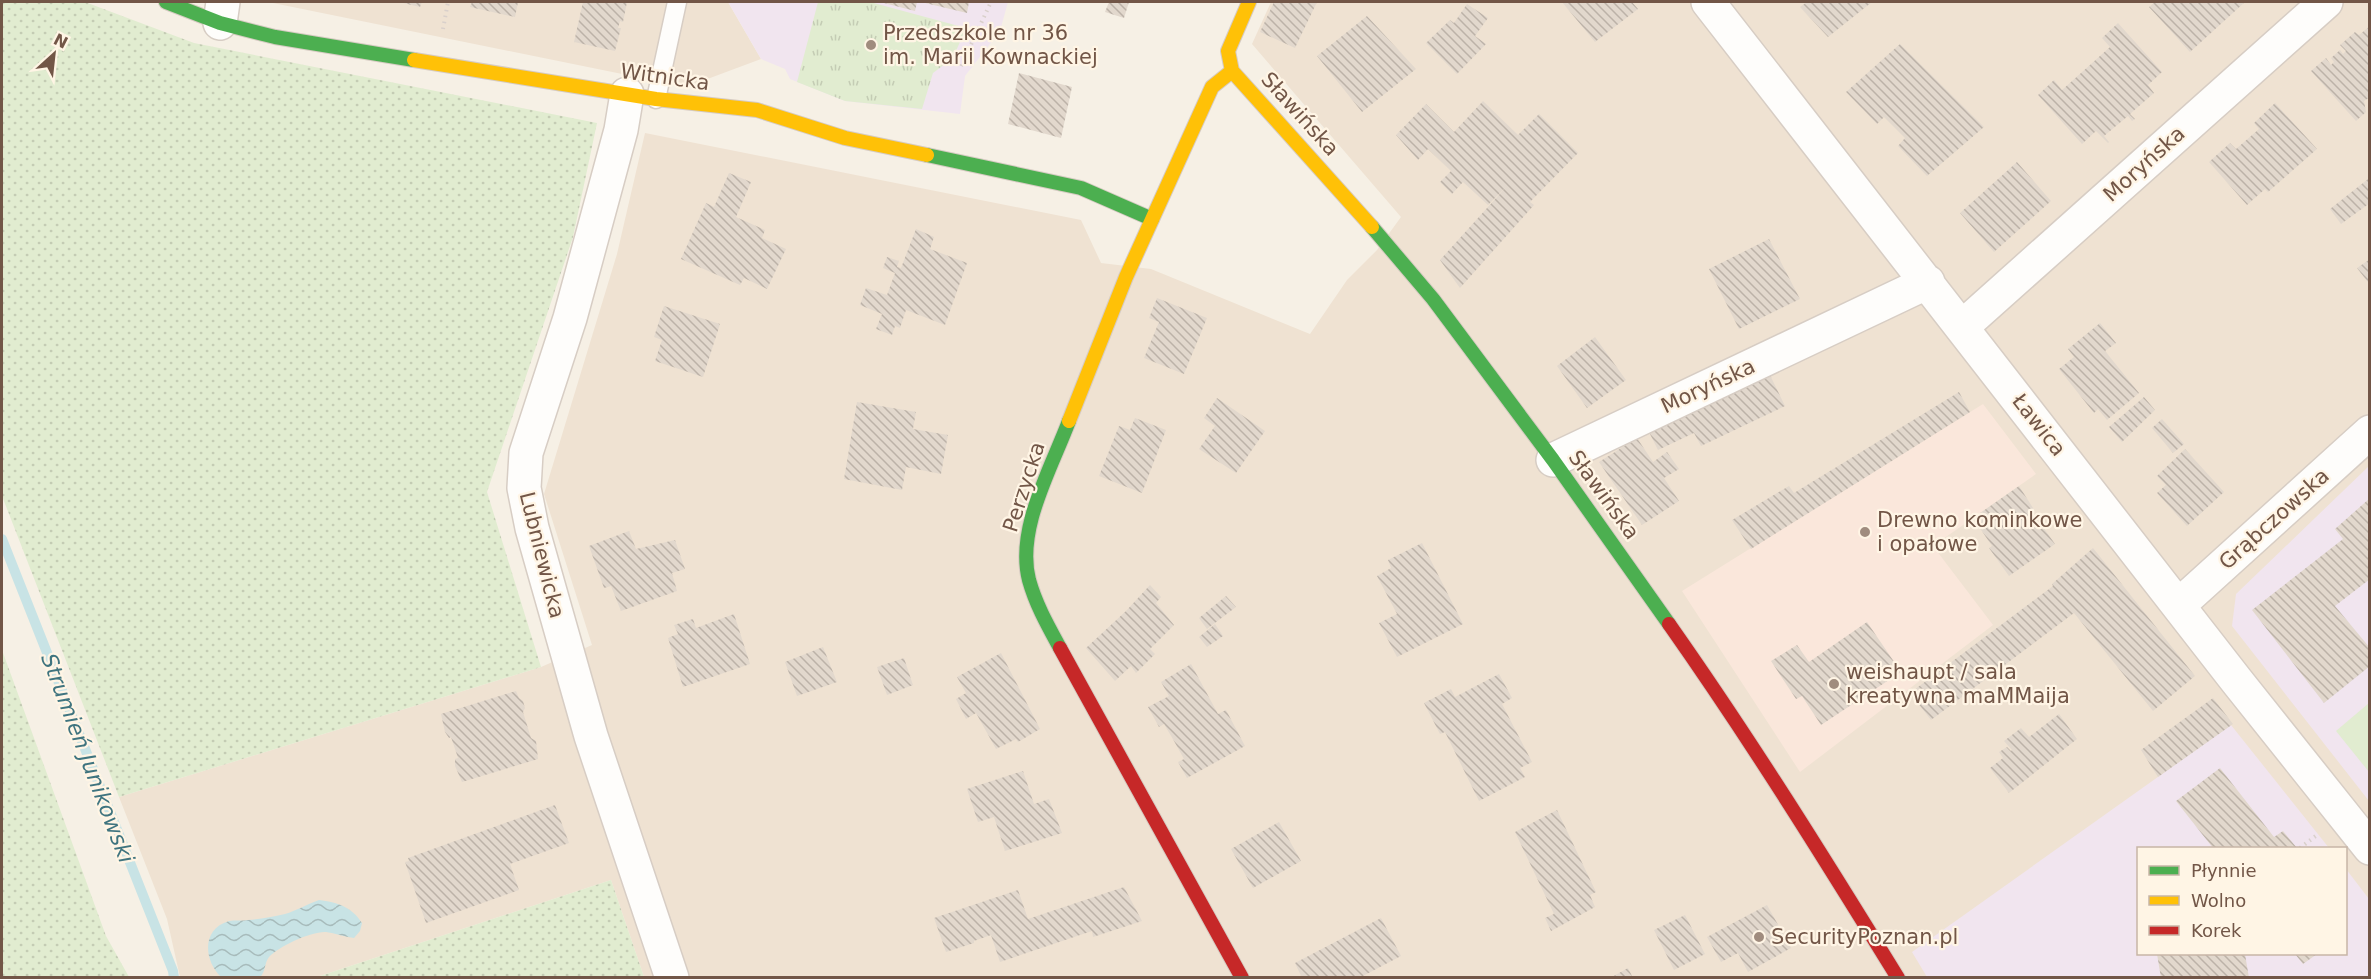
<svg xmlns="http://www.w3.org/2000/svg" width="2371" height="979" viewBox="0 0 2371 979" font-family="'DejaVu Sans',sans-serif">
<style>
.residential{fill:#efe2d2;fill-rule:evenodd}
.commercial{fill:#fae7db}
.education{fill:#f1e5ef}
.grass{fill:url(#grass-dots)}
.park{fill:url(#park-tufts)}
.pitch{fill:#e1ecd0}
.water{fill:url(#water-waves)}
.lines{fill:none;stroke-linecap:round;stroke-linejoin:round}
.stream{stroke:#c8e3e5;stroke-width:10}
.building{fill:url(#building-back-hatch)}
.lane-casing{stroke:#d7cdc4;stroke-width:21}
.street-casing{stroke:#d7cdc4;stroke-width:36}
.fast-casing{stroke:#d6cbc2;stroke-width:16}
.slow-casing{stroke:#d6cbc2;stroke-width:16}
.jam-casing{stroke:#d6cbc2;stroke-width:16}
.path{stroke:#d9d0cb;stroke-width:4;stroke-dasharray:1.5 4.5;stroke-linecap:butt}
.lane{stroke:#fefdfb;stroke-width:18}
.street{stroke:#fefdfb;stroke-width:33}
.fast{stroke:#4caf50;stroke-width:14}
.slow{stroke:#ffc107;stroke-width:14}
.jam{stroke:#c62828;stroke-width:14}
.poi-dot{fill:#a08c7e;stroke:#fff5e5;stroke-width:2}
.labels{text-anchor:middle;stroke-width:4.5;stroke-linejoin:round;paint-order:stroke}
.poi-label{font-size:21px;fill:#725647;stroke:#fff5e5;text-anchor:start}
.street-label{font-size:21px;fill:#725647;stroke:#fff5e5}
.water-label{font-size:22px;font-style:italic;fill:#3f747f;stroke:#fff5e5}
</style>
<defs>
<pattern id="grass-dots" width="8" height="8" patternUnits="userSpaceOnUse" patternTransform="scale(1.5)"><rect width="8" height="8" fill="#e1ecd0"/><path d="M2 2h.1M6 6h.1" fill="none" stroke="#c4ccb4" stroke-width="1.8" stroke-linecap="round"/></pattern>
<pattern id="park-tufts" width="24" height="20" patternUnits="userSpaceOnUse" patternTransform="scale(1.5)"><rect width="24" height="20" fill="#e1ecd0"/><path d="M3 7l-1-3M5 7V3M7 7l1-3M15 17l-1-3M17 17v-4M19 17l1-3" fill="none" stroke="#c4ccb4"/></pattern>
<pattern id="water-waves" width="16" height="10" patternUnits="userSpaceOnUse" patternTransform="scale(1.5)"><rect width="16" height="10" fill="#c8e3e5"/><path d="M0 5q4-4 8 0t8 0" fill="none" stroke="#a7bbbb"/></pattern>
<pattern id="building-back-hatch" width="6" height="6" patternUnits="userSpaceOnUse" patternTransform="scale(1.5)"><rect width="6" height="6" fill="#e2d8cd"/><path d="M-1 5l2 2M0 0l6 6M5-1l2 2" fill="none" stroke="#bcb2a8"/></pattern>
</defs>
<rect width="100%" height="100%" fill="#f6f0e5"/>
<path class="residential" d="M268,2H728L761,59L686,87Z
M1271,2H2369V977H644L611,880L317,977H180L167,919L119,797L541,667L592,645L544,494L617,254L645,133L1081,220L1101,263L1151,269L1310,334L1347,280L1377,250L1401,217L1252,44ZM2138,848H2346V954H2138Z"/>
<path class="commercial" d="M1983,404L2036,474L1933,546L1993,625L1800,772L1682,591Z"/>
<path class="education" d="M728,2H1008L1000,31L965,76L960,114L845,101L790,79L785,69L761,59Z
M2369,466V801L2232,626L2236,594Z
M2231,725L2329,848H2138V954H2346V869L2369,899V977H1927L1912,952Z"/>
<path class="grass" d="M2,2H85L194,43L597,123L573,237L487,492L541,667L119,797L2,496Z
M2,650L106,936L129,977H2Z
M611,880L644,977H317Z"/>
<path class="park" d="M818,2H870L966,28L953,58L933,73L922,109L845,101L797,82Z"/>
<path class="pitch" d="M2369,703V772L2336,731Z"/>
<path class="water" d="M319,900C337,902 352,907 362,923L360,931L354,938C344,937 335,933 326,932C312,931 279,946 269,957C264,963 266,972 260,977H221C204,961 201,929 229,921C235,920 242,921 248,920C260,919 272,917 285,914C296,911 307,904 319,900Z"/>
<g class="lines">
<path class="stream" d="M2,539L173,971L174,978"/>
</g>
<path class="building" d="M399,2H422L420,7Z
M472,2H518L515,17L470,7Z
M583,2H627L623,22L620,21L618,28H621L615,51L574,42Z
M880,2H917L915,11Z
M921,2H969L967,13Z
M1109,2H1129L1124,18L1105,12Z
M1274,2H1317L1295,48L1260,32Z
M1562,2H1632L1638,9L1595,42Z
M1807,2H1872L1828,37L1800,7Z
M2155,2H2245L2190,52L2149,7Z
M1467,4L1488,18L1475,36L1486,44L1457,74L1426,43L1450,20L1454,23Z
M1367,16L1416,69L1362,112L1317,56Z
M2118,23L2162,72L2148,85L2154,93L2130,114L2135,119L2132,121L2128,116L2104,136L2109,142L2108,143L2096,131L2082,144L2038,95L2054,80L2062,90L2110,47L2102,38Z
M2370,26V97L2364,101L2366,112L2356,121L2311,71L2326,58L2331,65L2334,62L2331,58L2340,50L2343,54L2346,51L2340,45L2355,32L2359,35Z
M1900,44L1984,127L1927,176L1898,146L1905,138L1884,117L1877,124L1846,92Z
M1019,73L1072,87L1061,138L1008,124Z
M1483,101L1518,135L1539,114L1578,153L1530,202L1534,205L1460,288L1440,260L1506,187L1488,205L1463,182L1452,194L1440,182L1451,171L1428,149L1418,160L1396,135L1426,104L1454,132Z
M2275,103L2317,149L2268,192L2265,189L2247,205L2209,162L2230,143L2236,149L2259,129L2254,123Z
M2017,162L2051,201L1994,252L1960,213Z
M729,173L751,182L736,217L765,230L762,238L786,249L767,289L744,278L740,285L681,259L706,203L714,207Z
M2368,179L2370,203L2341,224L2330,209Z
M916,229L934,237L930,249L967,263L945,325L906,310L900,328L895,326L892,335L876,329L882,314L860,305L866,288L887,295L895,273L883,268L887,257L899,261L897,267L901,268Z
M1769,239L1800,299L1739,329L1709,269Z
M2370,259V285L2357,268Z
M1157,298L1207,318L1184,374L1144,358L1159,322L1149,318Z
M664,306L720,324L703,377L655,361L662,340L654,337Z
M2100,323L2116,343L2105,351L2139,393L2107,420L2098,409L2094,413L2059,369L2074,357L2068,349Z
M1595,337L1626,380L1587,408L1557,366Z
M1770,375L1785,406L1701,446L1694,433L1658,450L1649,432Z
M1959,392L1970,412L1751,549L1732,520L1789,486L1794,493Z
M2144,397L2155,410L2122,442L2109,427Z
M1217,398L1265,431L1236,473L1199,449L1215,426L1204,418Z
M857,402L916,412L913,429L948,435L941,474L906,467L902,490L844,479Z
M1135,418L1166,430L1142,493L1099,476L1119,426L1130,430Z
M2162,419L2184,444L2173,453L2152,428Z
M1637,438L1653,462L1667,452L1679,469L1664,478L1679,501L1642,525L1599,462Z
M2185,449L2224,492L2187,526L2157,493L2166,485L2157,476Z
M2019,486L2033,508L2031,510L2055,544L2009,576L1989,548L1992,546L1973,518Z
M2370,498V579L2335,606L2370,648V666L2324,703L2252,610L2343,539L2335,529Z
M629,531L636,549L675,540L685,569L672,573L677,591L621,611L611,586L604,588L589,546Z
M1422,543L1463,624L1397,657L1379,623L1397,614L1377,576L1391,568L1388,560Z
M2093,548L2195,676L2153,711L2074,613L1931,720L1910,693L2053,586L2052,584Z
M1150,585L1161,597L1156,603L1174,625L1150,649L1155,654L1136,673L1131,666L1115,681L1086,648L1126,611Z
M1226,596L1236,607L1207,629L1199,618Z
M734,614L750,664L683,687L668,638L678,634L674,625L693,619L696,628Z
M1867,622L1901,672L1821,725L1802,696L1796,699L1771,661L1797,645L1809,662Z
M1215,624L1223,636L1207,647L1199,637Z
M823,647L837,682L797,696L785,662Z
M1001,653L1040,729L1018,742L1016,739L996,749L976,713L966,719L956,699L966,693L957,677Z
M904,658L913,685L887,695L877,667Z
M1191,664L1218,714L1226,710L1245,746L1187,778L1178,762L1184,759L1174,741L1164,724L1159,727L1148,707L1169,696L1161,682Z
M1499,674L1512,698L1502,704L1532,762L1520,768L1525,777L1479,801L1445,732L1440,734L1424,703L1451,689L1455,697Z
M516,691L519,698L523,701L525,708L523,712L531,738L536,741L538,759L462,782L455,766V759L458,758L451,737L449,738L445,732L441,714Z
M2213,698L2233,724L2158,777L2141,750Z
M2059,714L2077,739L2009,793L1990,768L2003,758L1999,752L2007,747L2011,751L2012,750L2004,741L2021,728L2029,737Z
M2220,768L2274,837L2283,831L2297,848H2213L2176,801Z
M1023,771L1034,804L1049,799L1062,833L1005,851L994,817L978,822L967,789Z
M555,805L569,843L510,864L519,890L426,923L405,862L409,861L408,858Z
M1557,810L1596,892L1590,895L1595,907L1551,931L1545,918L1554,914L1515,832Z
M1279,822L1301,861L1253,888L1231,849Z
M1124,887L1142,921L1093,937L1092,931L1000,962L991,935L974,941V943L946,952L934,918L1018,890L1028,919Z
M1767,905L1791,948L1748,972L1738,953L1721,962L1707,937Z
M1685,915L1705,954L1674,970L1654,930Z
M1381,918L1401,956L1359,978H1302L1295,963Z
M2157,954H2245L2249,978H2161Z
M2295,954H2317L2303,964Z
M1628,968L1633,978H1610Z"/>
<g class="lines">
<g class="lane-casing">
<path id="lane" d="M656,99L677,2"/>
</g>
<g class="street-casing">
<path id="street" d="M1708,2L2236,680L2370,848
M220,23L223,2
M627,94L621,130L570,318L526,453L524,488L532,528L591,736L672,978
M1962,327L2326,2
M1553,460L1928,282
M2179,605L2370,432"/>
</g>
<g class="fast-casing">
<path id="fast" d="M166,2L220,23L275,37L414,60
M927,155L1081,188L1152,219
M1372,227L1433,299L1553,460L1669,624
M1060,648C1048,626 1036,605 1029,580C1016,529 1051,469 1069,421"/>
</g>
<g class="slow-casing">
<path id="slow" d="M1249,2L1228,51L1232,71L1372,227
M414,60L656,99L757,110L845,138L927,155
M1069,421L1126,277L1212,87L1232,71"/>
</g>
<g class="jam-casing">
<path id="jam" d="M1669,624C1750,739 1824,858 1898,978
M1060,648L1242,978"/>
</g>
<path class="path" d="M443,29L448,2
M961,66L991,2
M2300,848L2317,835"/>
<use href="#lane" class="lane"/>
<use href="#street" class="street"/>
<use href="#fast" class="fast"/>
<use href="#slow" class="slow"/>
<use href="#jam" class="jam"/>
</g>
<g class="poi-dot">
<circle cx="871" cy="45" r="6"/>
<circle cx="1865" cy="532" r="6"/>
<circle cx="1834" cy="684" r="6"/>
<circle cx="1759" cy="937" r="6"/>
</g>
<g class="labels">
<g class="poi-label">
<text x="883" y="40">Przedszkole nr 36<tspan x="883" dy="24">im. Marii Kownackiej</tspan></text>
<text x="1877" y="527">Drewno kominkowe<tspan x="1877" dy="24">i opałowe</tspan></text>
<text x="1846" y="679">weishaupt / sala<tspan x="1846" dy="24">kreatywna maMMaija</tspan></text>
<text x="1771" y="944">SecurityPoznan.pl</text>
</g>
<g class="street-label">
<text transform="translate(665 77) rotate(8)" y="7">Witnicka</text>
<text transform="translate(1300 114) rotate(48)" y="7">Sławińska</text>
<text transform="translate(2144 164) rotate(-42)" y="7">Moryńska</text>
<text transform="translate(1708 386) rotate(-25)" y="7">Moryńska</text>
<text transform="translate(2039 425) rotate(52)" y="7">Ławica</text>
<text transform="translate(1024 487) rotate(-72)" y="7">Perzycka</text>
<text transform="translate(1604 495) rotate(54)" y="7">Sławińska</text>
<text transform="translate(2274 519) rotate(-42)" y="7">Grąbczowska</text>
<text transform="translate(542 555) rotate(76)" y="7">Lubniewicka</text>
</g>
<g class="water-label">
<text transform="translate(88 758) rotate(69)" y="8">Strumień Junikowski</text>
</g>
</g>
<rect width="2371" height="979" fill="none" stroke="#725647" stroke-width="6"/>
<rect x="2137" y="847" width="210" height="108" fill="#fff5e5" stroke="#c7b5a6" stroke-width="1.5"/>
<rect x="2149" y="866" width="30" height="9" fill="#4caf50" stroke="#c7b5a6" stroke-width="1.5"/>
<text x="2191" y="877" font-size="18" fill="#725647">Płynnie</text>
<rect x="2149" y="896" width="30" height="9" fill="#ffc107" stroke="#c7b5a6" stroke-width="1.5"/>
<text x="2191" y="907" font-size="18" fill="#725647">Wolno</text>
<rect x="2149" y="926" width="30" height="9" fill="#c62828" stroke="#c7b5a6" stroke-width="1.5"/>
<text x="2191" y="937" font-size="18" fill="#725647">Korek</text>
<g transform="translate(54 54) rotate(27)" stroke="#fff5e5" stroke-width="4.5" paint-order="stroke">
<path d="M0-4.5L10 22L0 15L-10 22Z" fill="#725647"/>
<text y="-9" font-size="16" font-weight="bold" text-anchor="middle" fill="#725647">N</text>
</g>
</svg>
